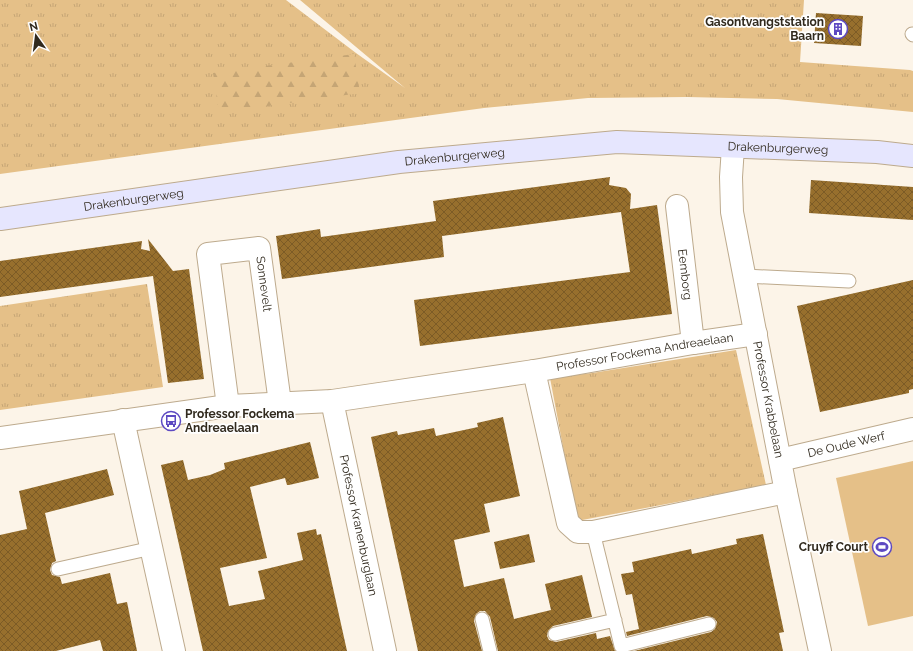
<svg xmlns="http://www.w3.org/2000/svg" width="913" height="651" viewBox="0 0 913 651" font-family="Raleway,sans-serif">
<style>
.grass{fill:url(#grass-tufts)}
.forest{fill:url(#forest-firs)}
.park{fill:#e5c088}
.building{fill:url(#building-cross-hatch)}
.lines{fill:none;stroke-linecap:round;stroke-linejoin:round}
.lane-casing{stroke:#bdaa8d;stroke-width:15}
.street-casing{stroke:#bdaa8d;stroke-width:24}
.secondary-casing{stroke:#bdaa8d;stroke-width:24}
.lane{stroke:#fff;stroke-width:13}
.street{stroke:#fff;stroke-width:22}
.secondary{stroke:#e6e6fe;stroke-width:22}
.labels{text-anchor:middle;stroke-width:3.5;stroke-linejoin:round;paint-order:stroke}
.poi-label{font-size:12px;font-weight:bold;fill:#312a1e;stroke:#fff;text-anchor:end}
.street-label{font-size:12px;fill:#312a1e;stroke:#fff}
</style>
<defs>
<pattern id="grass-tufts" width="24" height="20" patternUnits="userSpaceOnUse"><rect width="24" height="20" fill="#e5c088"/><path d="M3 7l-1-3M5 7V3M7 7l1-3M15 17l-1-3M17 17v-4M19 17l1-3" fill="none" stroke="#c5a575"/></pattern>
<pattern id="forest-firs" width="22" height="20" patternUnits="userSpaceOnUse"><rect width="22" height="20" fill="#e5c088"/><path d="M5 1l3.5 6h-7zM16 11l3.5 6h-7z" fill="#c5a575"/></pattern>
<pattern id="building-cross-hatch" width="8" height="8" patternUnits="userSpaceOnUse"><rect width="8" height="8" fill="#976f2d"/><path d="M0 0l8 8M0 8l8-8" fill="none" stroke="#7c5b26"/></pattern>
</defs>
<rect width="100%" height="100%" fill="#fcf4e8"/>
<path class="grass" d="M0,0H286L356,53L405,88L300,0H804L800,62L910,70L913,71V112L777,99L687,97L588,98L484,108L0,174Z
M147,284L163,387L0,410V306Z
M736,350L766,485L577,521L550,378L592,373Z"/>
<path class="forest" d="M354,54L360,93L219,113L213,73Z"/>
<path class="park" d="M913,461V616L868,626L836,478Z"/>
<path class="building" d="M816,13L863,16L861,46L814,43Z
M610,177L609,185L626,188L631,194L630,209L657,205L672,314L420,346L414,300L630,272L621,212L442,236L444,257L282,279L276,236L320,229L321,237L436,221L433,201Z
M811,180L913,187V220L809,213Z
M148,239L173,271L189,269L204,379L168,383L153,276L0,297V261L142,241L141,249L150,251Z
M913,280V389L909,390V393L820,412L797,306Z
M503,417L520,496L484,504L490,532L454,540L464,587L504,578L514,619L551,610L545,584L582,575L592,617L553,626L548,631L547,636L549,640L556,642L596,633L597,639L610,636L615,651H498L490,617L485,611H480L476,614L474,621L482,651H418L371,437L397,431L398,435L434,428L436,436L478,427L477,423Z
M310,442L319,478L289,485H287L285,478L250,487L267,558L220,568L229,606L265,599L258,571L303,560L297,533L316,529L317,535L321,534L347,651H203L161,465L183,460L188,480L210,475L225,469L224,463Z
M107,469L114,495L45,513L56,561L52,563L50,570L52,575L60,577L62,584L110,573L117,604L127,602L137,651H103L100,640L56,651H0V535L27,529L19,491Z
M529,534L535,562L500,569L494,542Z
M763,534L784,632L779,633L783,651H634L711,632L715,629L717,622L714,618L707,616L627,636L626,632L639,629L632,594L626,595L621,574L634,572L632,562L691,549L692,554L737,544L736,539Z"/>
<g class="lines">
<g class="lane-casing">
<path id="lane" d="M912,34L913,35
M745,276L849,281
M593,532L621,646L709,624
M58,569L152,548
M482,619L490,651
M555,634L615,620"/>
</g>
<g class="street-casing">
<g id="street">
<path id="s1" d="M733,147L731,177L732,212L786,492L820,651"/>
<path id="s2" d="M677,206L693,343"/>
<path d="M534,371L568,523L578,532H593L786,492"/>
<path id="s3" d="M332,401L385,651"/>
<path id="s4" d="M228,406L208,254L259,248L280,403"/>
<path d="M123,420L174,651"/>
<path id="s5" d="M0,438L228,406L332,401L534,371L693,343L756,334"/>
<path id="s6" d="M780,460L913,429"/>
</g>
</g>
<g class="secondary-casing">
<g id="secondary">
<path id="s7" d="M0,219L399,162L617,142L877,152L913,156"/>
</g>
</g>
<use href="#lane" class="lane"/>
<use href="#street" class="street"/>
<use href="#secondary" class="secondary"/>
</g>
<defs>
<g id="building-ring" transform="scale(1)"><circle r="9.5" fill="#fff" stroke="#5d49c2" stroke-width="1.5"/><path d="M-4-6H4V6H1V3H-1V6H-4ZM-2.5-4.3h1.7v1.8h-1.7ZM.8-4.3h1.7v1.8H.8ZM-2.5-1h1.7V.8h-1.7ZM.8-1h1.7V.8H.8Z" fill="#5d49c2"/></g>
<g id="bus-ring" transform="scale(1)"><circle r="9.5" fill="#fff" stroke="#5d49c2" stroke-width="1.5"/><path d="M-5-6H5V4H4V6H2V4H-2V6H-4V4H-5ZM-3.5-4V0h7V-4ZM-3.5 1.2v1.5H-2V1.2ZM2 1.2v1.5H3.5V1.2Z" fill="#5d49c2"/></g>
<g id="stadium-ring" transform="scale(1)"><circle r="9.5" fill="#fff" stroke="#5d49c2" stroke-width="1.5"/><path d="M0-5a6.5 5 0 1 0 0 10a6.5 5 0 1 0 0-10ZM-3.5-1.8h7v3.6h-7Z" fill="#5d49c2"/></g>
</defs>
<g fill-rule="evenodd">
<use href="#building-ring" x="838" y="29"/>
<use href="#bus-ring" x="171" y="421"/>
<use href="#stadium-ring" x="882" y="547"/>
</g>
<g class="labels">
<g class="poi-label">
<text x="824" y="26">Gasontvangststation<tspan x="824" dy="14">Baarn</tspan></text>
<text x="185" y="418" text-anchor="start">Professor Fockema<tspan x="185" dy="14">Andreaelaan</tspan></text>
<text x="868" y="551">Cruyff Court</text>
</g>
<g class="street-label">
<text dy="4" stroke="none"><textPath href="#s7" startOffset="783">Drakenburgerweg</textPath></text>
<text dy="4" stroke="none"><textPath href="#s7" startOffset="459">Drakenburgerweg</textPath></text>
<text dy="4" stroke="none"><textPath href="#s7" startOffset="135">Drakenburgerweg</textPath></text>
<text dy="4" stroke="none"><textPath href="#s2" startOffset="69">Eemborg</textPath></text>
<text dy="4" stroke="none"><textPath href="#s4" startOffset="241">Sonnevelt</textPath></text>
<text dy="4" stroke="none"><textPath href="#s5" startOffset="651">Professor Fockema Andreaelaan</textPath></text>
<text dy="4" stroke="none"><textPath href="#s1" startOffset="256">Professor Krabbelaan</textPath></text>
<text dy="4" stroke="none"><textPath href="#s6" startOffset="68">De Oude Werf</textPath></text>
<text dy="4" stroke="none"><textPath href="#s3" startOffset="127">Professor Kranenburglaan</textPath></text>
</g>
</g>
<g transform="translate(36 36) rotate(346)" stroke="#ffffff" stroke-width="3" paint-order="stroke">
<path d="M0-3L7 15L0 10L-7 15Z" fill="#312a1e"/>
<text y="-6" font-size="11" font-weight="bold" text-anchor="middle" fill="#312a1e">N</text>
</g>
</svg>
